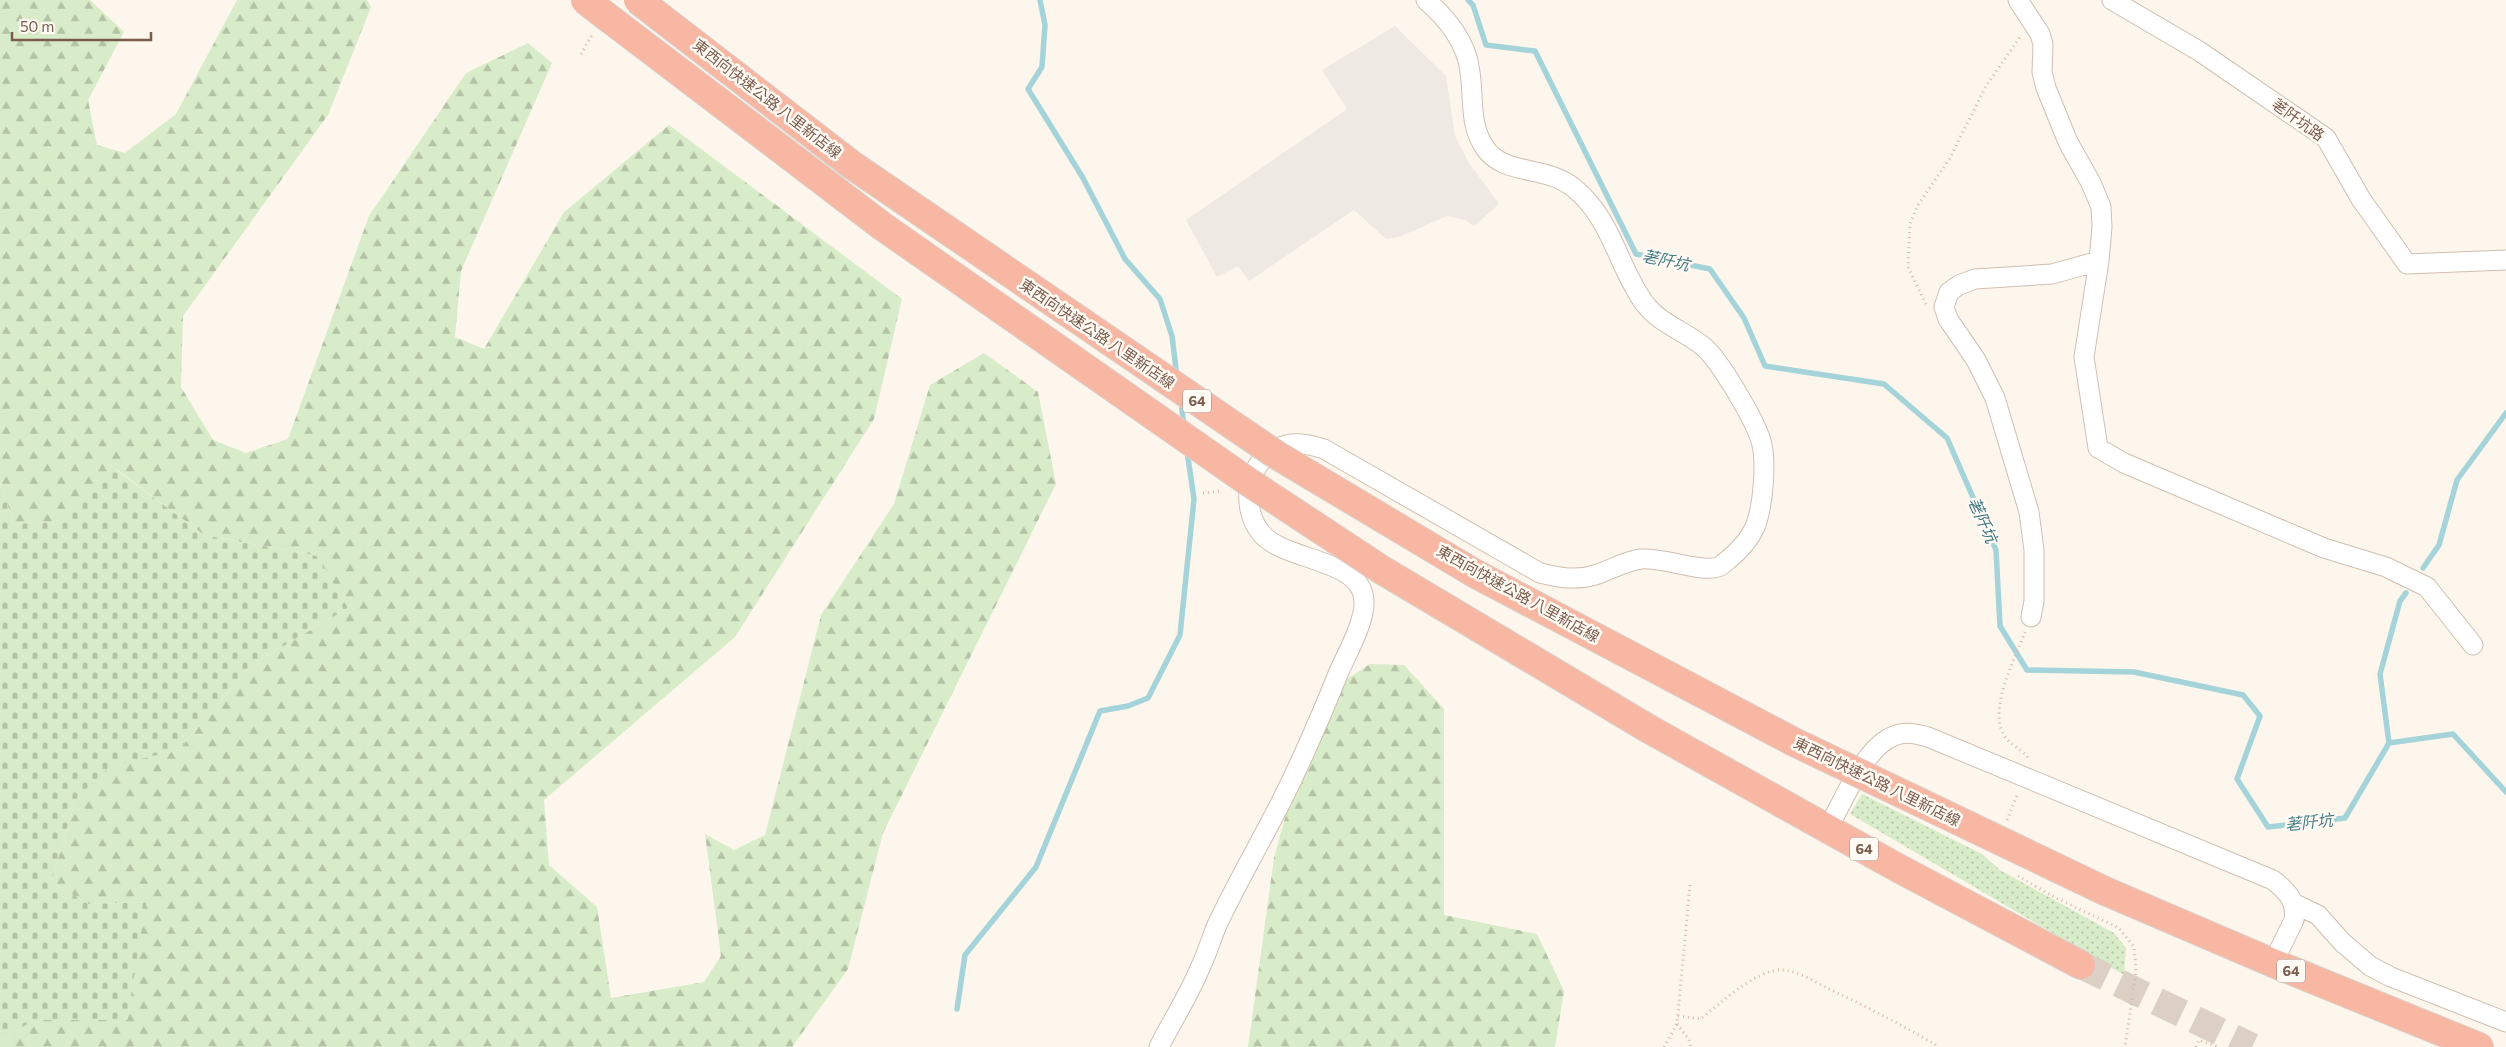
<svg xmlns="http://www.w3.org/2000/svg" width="2506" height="1047" viewBox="0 0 2506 1047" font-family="Commissioner,'Noto Sans TC',sans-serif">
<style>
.industrial{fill:#efe9e4}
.grass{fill:url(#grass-dots)}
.forest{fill:url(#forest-firs)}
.cemetery{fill:url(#cemetery-stones)}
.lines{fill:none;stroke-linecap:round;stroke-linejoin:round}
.stream{stroke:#a5d3da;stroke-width:5.5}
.highway-tunnel{stroke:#dcd0c4;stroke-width:28;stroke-dasharray:28 14;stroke-linecap:butt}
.minor-casing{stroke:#d1beb0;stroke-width:21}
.highway-casing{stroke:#dad1cd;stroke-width:30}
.path{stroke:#d9b8a5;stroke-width:3;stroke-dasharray:1 4;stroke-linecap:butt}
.minor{stroke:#fff;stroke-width:19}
.highway{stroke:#f7b7a3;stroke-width:28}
.highway-bridge-casing{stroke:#dad1cd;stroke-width:30;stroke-linecap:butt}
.highway-bridge{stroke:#f7b7a3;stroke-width:28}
.labels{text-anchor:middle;stroke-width:5;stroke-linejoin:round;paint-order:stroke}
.shield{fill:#fffaf3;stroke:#a28b7f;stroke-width:1}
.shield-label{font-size:14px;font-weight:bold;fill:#7a5c4d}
.street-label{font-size:15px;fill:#7a5c4d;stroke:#fffaf3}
.water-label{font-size:16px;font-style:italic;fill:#437c86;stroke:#fffaf3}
</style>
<defs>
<pattern id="grass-dots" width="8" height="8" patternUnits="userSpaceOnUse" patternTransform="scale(1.25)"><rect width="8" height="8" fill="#d8ecc9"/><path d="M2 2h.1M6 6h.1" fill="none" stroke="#b4c2a5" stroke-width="1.8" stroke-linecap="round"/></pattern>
<pattern id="forest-firs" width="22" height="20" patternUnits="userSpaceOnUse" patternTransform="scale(1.25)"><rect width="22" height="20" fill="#d8ecc9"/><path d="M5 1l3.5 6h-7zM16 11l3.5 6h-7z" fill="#b4c2a5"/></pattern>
<pattern id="cemetery-stones" width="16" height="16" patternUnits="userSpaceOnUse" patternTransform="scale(1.25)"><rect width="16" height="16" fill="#d8ecc9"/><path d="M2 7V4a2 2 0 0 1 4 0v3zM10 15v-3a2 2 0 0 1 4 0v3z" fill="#b4c2a5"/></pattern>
</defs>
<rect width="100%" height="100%" fill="#fdf6ec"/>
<path class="industrial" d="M1395,26L1446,76L1455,136L1469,163L1499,204L1474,226L1465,220L1447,216L1399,237L1386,239L1354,210L1249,281L1238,266L1217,277L1186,220L1347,109L1322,70Z"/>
<path class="grass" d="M1862,794L1982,854L2000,870L2114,933L2126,948L2124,975L1850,814Z"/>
<path class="forest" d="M0,0H90L124,32L88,100L97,145L125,153L176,114L237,0H367L371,7L328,115L183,316L181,387L213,440L246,453L288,439L369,216L466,73L528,43L552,63L461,271L455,337L484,349L564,212L669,125L902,299L874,419L735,637L544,800L549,865L597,907L611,998L704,982L721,956L705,834L734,850L765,835L821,615L894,504L930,385L984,353L1038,392L1056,484L883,833L848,969L792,1047H0V1042L33,1020H127L145,902L89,904L51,882L76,799L110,765L179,750L251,665L348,608L317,556L204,535L116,469L54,522L14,524L0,483Z
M1370,664L1404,665L1444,709V915L1537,934L1564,991L1555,1047H1248L1274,858L1318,698Z"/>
<path class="cemetery" d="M115,469L204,535L317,556L348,608L251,665L179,750L110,766L76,799L51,882L89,904L146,902L127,1020H33L0,1042V483L14,524L54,522Z"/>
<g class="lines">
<path class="stream" d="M1040,0L1045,25L1042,67L1028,89L1083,178L1125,259L1160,299L1172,336L1177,377
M1468,0L1473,5L1486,45L1535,51L1636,254L1710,269L1744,318L1765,366L1884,384L1947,438L1996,550L2000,626L2027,670L2134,672L2243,695L2260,716L2237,779L2268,827L2345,818L2389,743L2453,734L2506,792
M1181,401L1184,426
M2423,568L2439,545L2457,480L2506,413
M2389,743L2380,674L2400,601L2406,593
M957,1009L965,955L1036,867L1100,711L1128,706L1148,698L1180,635L1194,499L1187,451"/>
<path class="highway-tunnel" d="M2081,965L2252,1047"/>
<g class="minor-casing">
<path id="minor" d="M2018,0L2040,34L2043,44L2042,72L2046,88L2068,142L2091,183L2101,207L2102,227L2099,261L2084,357L2098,448L2124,463L2324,548L2386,567L2427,587L2473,645
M2112,0L2199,51L2326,138L2361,199L2407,264L2506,260
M2031,617L2034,601V550L2029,512L1995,398L1976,360L1948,319L1944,307L1949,292L1959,285L1975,279L2052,274L2099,261
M1828,828C1843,802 1865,746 1894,736C1905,731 1917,734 1928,737L2273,880C2287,891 2297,901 2294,920L2273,963
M2293,903L2318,915L2342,942L2370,966L2391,977L2506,1022
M1159,1047C1172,1021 1189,995 1200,968C1207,954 1211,939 1217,925C1237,882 1262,840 1283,798C1303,758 1321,716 1338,674C1346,655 1365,622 1364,602C1364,558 1284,562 1261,533C1238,505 1248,455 1286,445C1300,442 1311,445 1324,449L1540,573C1560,578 1578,581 1598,574C1612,569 1626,561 1641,559C1663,557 1702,573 1718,567C1722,566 1726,561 1729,559C1740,550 1749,540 1755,527C1763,507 1767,461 1761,441C1755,420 1720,361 1704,347C1685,331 1660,324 1645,304C1617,266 1613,220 1574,188C1546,165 1504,176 1485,148C1469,125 1474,98 1470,72C1467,42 1447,19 1426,0"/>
</g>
<g class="highway-casing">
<path id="highway" d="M1649,729L1898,868L2081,965
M2105,891L2273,963L2479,1047"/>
</g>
<path class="path" d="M581,54L593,33
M1926,304L1908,267L1910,224L1918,205L1950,158L1986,86L2020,37
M1203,493L1221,491
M2025,632C2015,659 1988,709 2004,735C2010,746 2023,749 2029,759
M2007,820L2018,793
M2018,876L2054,897L2119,928L2134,947L2136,971L2125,1047
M1678,1016L1700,1019C1720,1004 1755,970 1781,970C1796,970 1814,981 1827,988C1865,1006 1903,1025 1939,1047
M1677,1024L1689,1040L1691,1047
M1664,1047L1677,1024L1690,885
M2196,1047L2199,1040L2218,1047"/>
<use href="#minor" class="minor"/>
<use href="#highway" class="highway"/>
<g class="highway-bridge-casing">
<path id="highway-bridge" d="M585,0L882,226L1247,481L1382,570L1649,729
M638,0L852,165L1275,454L1474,573L1794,742L2105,891"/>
</g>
<use href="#highway-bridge" class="highway-bridge"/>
</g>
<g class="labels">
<g class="shield">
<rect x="1183" y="389.5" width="28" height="23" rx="4"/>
<rect x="1850" y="837.5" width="28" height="23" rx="4"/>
<rect x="2277" y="959.5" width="28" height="23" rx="4"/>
</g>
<g class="shield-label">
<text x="1197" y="406">64</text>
<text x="1864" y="854">64</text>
<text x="2291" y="976">64</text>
</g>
<g class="street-label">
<text transform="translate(767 99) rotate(38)" y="5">東西向快速公路 八里新店線</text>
<text transform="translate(2298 120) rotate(36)" y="5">荖阡坑路</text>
<text transform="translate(1097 334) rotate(34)" y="5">東西向快速公路 八里新店線</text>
<text transform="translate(1518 594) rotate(29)" y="5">東西向快速公路 八里新店線</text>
<text transform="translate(1877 782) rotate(26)" y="5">東西向快速公路 八里新店線</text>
</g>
<g class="water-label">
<text transform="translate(1666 260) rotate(12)" y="6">荖阡坑</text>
<text transform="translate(1983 520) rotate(66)" y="6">荖阡坑</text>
<text transform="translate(2309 822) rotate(-6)" y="6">荖阡坑</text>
</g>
</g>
<path d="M12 32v8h139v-8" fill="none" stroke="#7a5c4d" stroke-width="2.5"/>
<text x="20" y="32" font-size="15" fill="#7a5c4d" stroke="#fffaf3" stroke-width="4" paint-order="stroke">50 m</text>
</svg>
